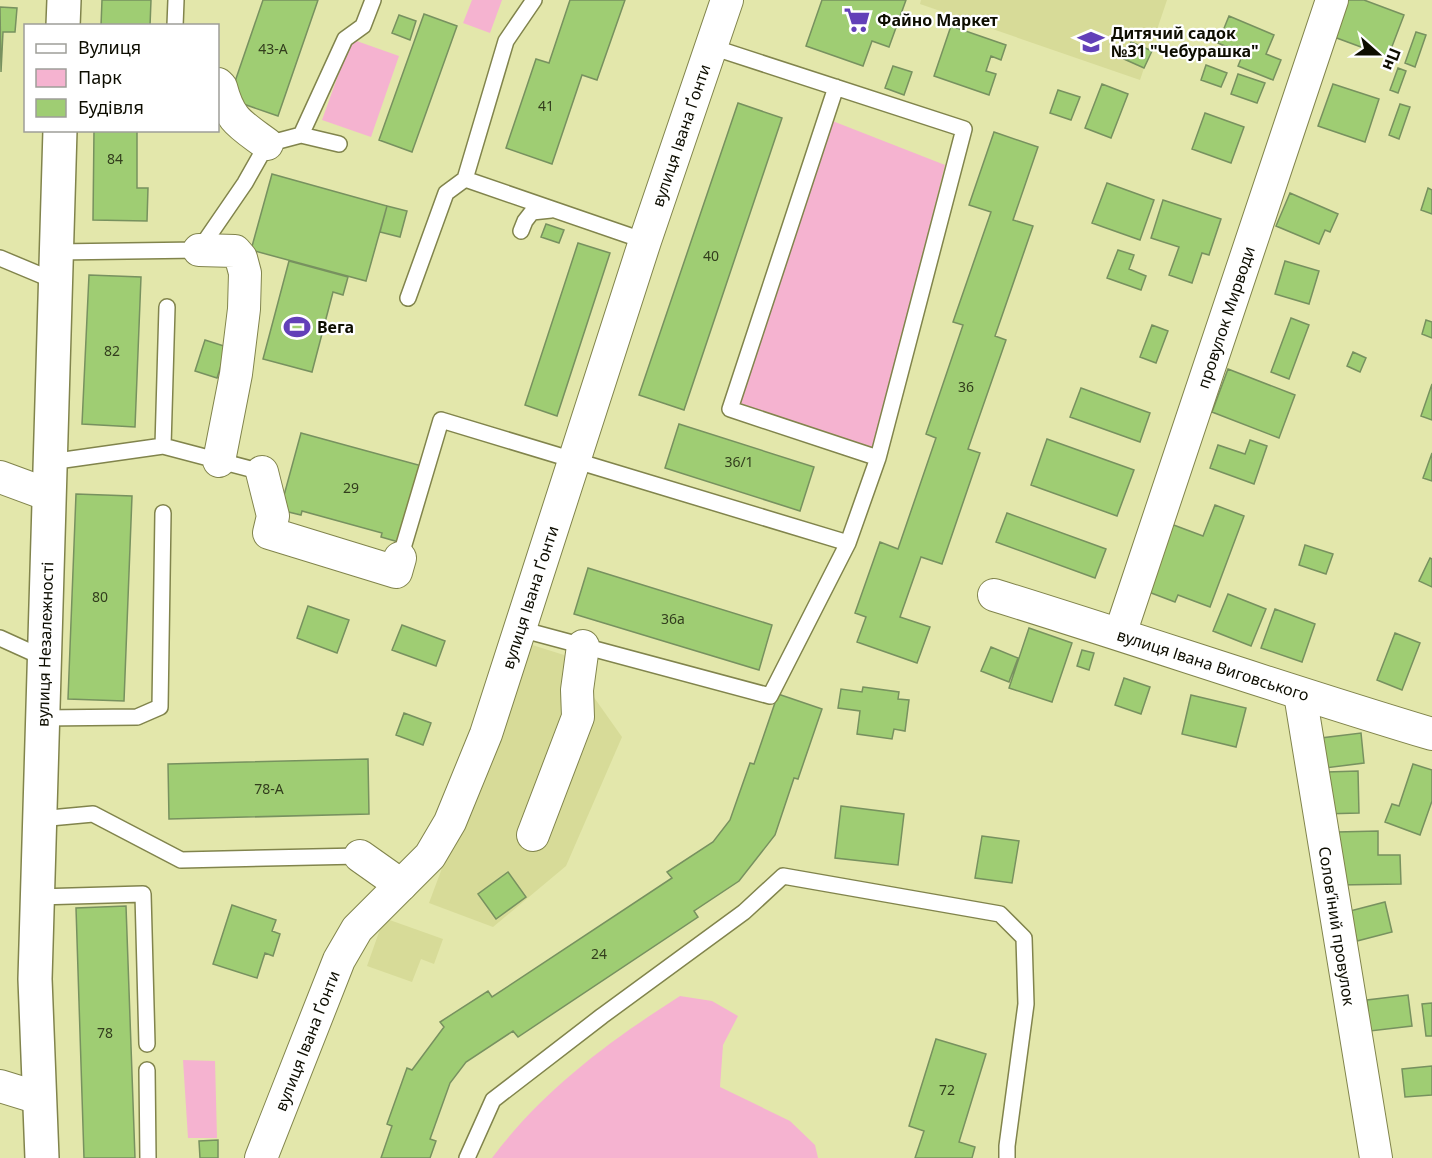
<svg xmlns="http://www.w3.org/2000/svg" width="1432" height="1158" viewBox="0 0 1432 1158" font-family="'Noto Sans',sans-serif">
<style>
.built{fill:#d7db98}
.green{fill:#f5b3d0}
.building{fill:#9fcd73;stroke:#77915f;stroke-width:1.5}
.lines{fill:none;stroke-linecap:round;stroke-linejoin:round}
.lane-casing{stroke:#81844c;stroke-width:18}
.street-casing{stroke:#81844c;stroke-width:34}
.secondary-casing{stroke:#81844c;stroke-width:36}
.lane{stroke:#fff;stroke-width:15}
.street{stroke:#fff;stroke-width:32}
.secondary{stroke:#fff;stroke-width:33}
.labels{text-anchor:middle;stroke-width:4.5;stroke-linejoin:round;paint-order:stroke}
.number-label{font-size:14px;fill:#323d1d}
.poi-label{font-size:16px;font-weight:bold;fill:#0d0d00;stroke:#fff;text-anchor:start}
.street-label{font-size:16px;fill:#0d0d00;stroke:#fff}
</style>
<rect width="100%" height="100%" fill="#e3e7ab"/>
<path class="built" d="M921,0H1167L1140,80L920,4Z
M526,643L564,655L622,737L566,866L493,927L429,903Z
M384,918L443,939L434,964L421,959L412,982L367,966Z"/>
<path class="green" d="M472,0H502L490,33L463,23Z
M351,39L399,56L371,137L322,120Z
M830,120L945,165L874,451L735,405Z
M680,996L712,1001L738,1016L723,1045L720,1087L790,1121L815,1145L818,1158H492C542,1091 609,1041 680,996Z
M183,1060L215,1061L217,1138H188Z"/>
<path class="building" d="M102,0H151L150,26H101Z
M263,0H318L278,116L229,99Z
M570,0H625L597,80L582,75L552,164L506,148L536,59L549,63Z
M822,0H906L889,47L872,41L863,66L806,46Z
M1347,0H1364L1404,15L1388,57L1334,37Z
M0,7L17,8L15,32H3L1,72Z
M424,14L457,26L412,152L379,140Z
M399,15L416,21L410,40L392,33Z
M1229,16L1274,35L1266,54L1281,60L1273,80L1238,66L1243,54L1218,43Z
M951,26L1006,45L1001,60L991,56L986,71L996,74L989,95L934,76Z
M1416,32L1426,35L1415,67L1405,63Z
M1131,42L1152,51L1144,68L1124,59Z
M1206,65L1227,73L1221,87L1201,80Z
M893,66L912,72L904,95L885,88Z
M1398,68L1406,71L1398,93L1390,90Z
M1238,74L1265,83L1257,103L1231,94Z
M1102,84L1128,94L1111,138L1085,128Z
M1333,84L1379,99L1365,142L1318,126Z
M1058,90L1080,97L1071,120L1050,113Z
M738,103L782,118L684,410L639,395Z
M1400,104L1410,107L1399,139L1389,135Z
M1205,113L1244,127L1231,163L1192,149Z
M94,130H137V188H148L147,221L93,220Z
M994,132L1038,147L1013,220L1033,226L995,336L1006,340L968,449L980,453L942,564L921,557L900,617L930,627L917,663L857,642L866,617L855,613L880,542L898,549L936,438L926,434L963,325L953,322L991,212L969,205Z
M272,174L387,206L366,281L251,250Z
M1107,183L1154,200L1140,240L1092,223Z
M1428,188L1432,190V214L1421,210Z
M1290,193L1338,214L1330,232L1325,230L1319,244L1276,226Z
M1163,200L1221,219L1209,255L1202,253L1192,283L1169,275L1179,247L1151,238Z
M387,206L407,211L400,237L380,232Z
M546,224L564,230L559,243L541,237Z
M578,243L610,253L557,416L525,405Z
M1118,250L1134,255L1129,269L1146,276L1141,290L1107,278Z
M289,261L348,277L343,295L333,292L312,372L263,359Z
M1285,261L1319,271L1309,304L1275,294Z
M89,275L141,277L135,427L82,424Z
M1291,318L1309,325L1289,379L1271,372Z
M1426,320L1432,322V338L1422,334Z
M1152,325L1168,331L1156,363L1140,357Z
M205,340L227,347L217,378L195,371Z
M1353,352L1366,358L1360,372L1347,366Z
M1228,369L1295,395L1279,438L1212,412Z
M1432,384V420L1421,416Z
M1081,388L1150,413L1140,442L1070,417Z
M679,424L814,467L800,511L665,468Z
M301,433L422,466L402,543L381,537L382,533L302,511L301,515L280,510Z
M1047,439L1134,470L1117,516L1031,485Z
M1250,440L1267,446L1254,484L1210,468L1218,445L1245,454Z
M1432,453V481L1423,478Z
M76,494L132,496L124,701L68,699Z
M1215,505L1244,516L1210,607L1178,595L1175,602L1146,591L1171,524L1203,536Z
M1007,513L1106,549L1095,578L996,542Z
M1305,545L1333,554L1326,574L1299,565Z
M1430,558L1432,559V587L1419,581Z
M588,568L772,625L759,670L574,614Z
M1228,594L1266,609L1251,646L1213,631Z
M308,606L349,620L337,653L297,638Z
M1275,609L1315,624L1302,662L1261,648Z
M402,625L445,641L436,666L392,650Z
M1029,628L1072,643L1052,702L1009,688Z
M1395,633L1420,643L1402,690L1377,680Z
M991,647L1018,658L1009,682L981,671Z
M1082,650L1094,653L1089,670L1077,666Z
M1124,678L1150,687L1141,714L1115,705Z
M863,687L899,692L898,699L909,700L905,731L894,729L892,739L857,734L860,711L838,708L841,689L862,692Z
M778,694L822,709L798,779L794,778L775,835L739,881L694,911L698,917L518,1037L513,1031L466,1062L450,1083L430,1139L436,1141L430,1158H381L392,1126L387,1124L407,1068L412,1070L444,1027L440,1022L488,991L492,997L672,878L667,872L713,842L730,820L750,763L754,764Z
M1191,695L1246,708L1236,747L1182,734Z
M404,713L431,723L423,745L396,735Z
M1361,733L1364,763L1325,768L1321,738Z
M368,759L369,814L169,819L168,764Z
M1413,764L1432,770V801L1420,835L1385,822L1392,804L1399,806Z
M1358,771L1359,813L1322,814L1327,772Z
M841,806L904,814L898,865L835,858Z
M1378,831V855H1400L1401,884L1338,885L1337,832Z
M982,836L1019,841L1012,883L975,878Z
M508,872L526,897L496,919L478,894Z
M1385,902L1392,932L1357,941L1350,911Z
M232,905L276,920L272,931L280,934L273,956L265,953L257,978L213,964Z
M126,906L135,1158H84L76,908Z
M1408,995L1412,1026L1370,1031L1367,1000Z
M1432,1003V1036H1426L1422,1004Z
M936,1039L986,1054L959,1142L975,1147L972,1158H915L924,1131L909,1126Z
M1432,1066V1095L1405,1097L1402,1069Z
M218,1140V1158H200L199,1141Z"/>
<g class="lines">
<g class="lane-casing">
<path id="lane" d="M534,0L506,41L465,179L645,241
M175,26L176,0
M836,87L730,409L878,458
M301,135L339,144
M521,231L525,221L532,212L551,210
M56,252L199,250L245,183L267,144L301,135L345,39L363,26L373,0
M0,258L55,281
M408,298L446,193L465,179
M163,446L167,307
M50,462L163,446L262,472
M400,558L441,420L848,543L878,458L964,129L712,47
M520,629L770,696L848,543
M0,638L44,658
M42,718L137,717L160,707L163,513
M39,819L93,814L181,860L360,856
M37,897L143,894L147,1044
M147,1070L148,1158
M467,1158L493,1100L602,1016L744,912L783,876L1000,914L1024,938L1026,1004L1007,1146V1158"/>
</g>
<g class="street-casing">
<g id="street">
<path d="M218,84L221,87C230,121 240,124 267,144"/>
<path d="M199,250L235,251L241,258L245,273L244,309L236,374L219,461"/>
<path d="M262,472L273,516L269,533L396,572L400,558"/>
<path d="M0,477L49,495"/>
<path id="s1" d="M994,595C1140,640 1285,690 1432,734"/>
<path id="s2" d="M1120,634L1332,0"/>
<path d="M1300,694L1376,1158"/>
<path d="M533,835L578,717L577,690L583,646"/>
<path d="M360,856L401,885"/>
<path d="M0,1086L39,1098"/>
<path id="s3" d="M261,1158L339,960L357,929L430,856L450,822L486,734L645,241L727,0"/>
</g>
</g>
<g class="secondary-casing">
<g id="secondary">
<path d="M63,26L64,0"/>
<path id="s4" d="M42,1158L35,979L60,130"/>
</g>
</g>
<use href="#lane" class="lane"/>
<use href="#street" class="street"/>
<use href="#secondary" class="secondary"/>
</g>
<defs>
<g id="supermarket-bare" transform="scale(2.07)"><path d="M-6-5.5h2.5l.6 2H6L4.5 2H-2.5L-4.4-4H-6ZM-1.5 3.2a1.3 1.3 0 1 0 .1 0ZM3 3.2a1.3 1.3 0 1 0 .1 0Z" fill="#6240b8" stroke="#fff" stroke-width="2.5" paint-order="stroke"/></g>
<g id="school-bare" transform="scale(2.07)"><path d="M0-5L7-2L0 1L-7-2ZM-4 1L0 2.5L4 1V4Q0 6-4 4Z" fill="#6240b8" stroke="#fff" stroke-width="2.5" paint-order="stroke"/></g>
<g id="stadium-bare" transform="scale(2.07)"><path d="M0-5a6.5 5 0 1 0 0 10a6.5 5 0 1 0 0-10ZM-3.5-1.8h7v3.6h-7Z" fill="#6240b8" stroke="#fff" stroke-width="2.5" paint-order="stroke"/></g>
</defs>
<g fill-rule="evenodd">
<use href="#supermarket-bare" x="857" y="20"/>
<use href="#school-bare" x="1091" y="42"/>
<use href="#stadium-bare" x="297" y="327"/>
</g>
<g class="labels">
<g class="number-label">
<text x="273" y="54">43-А</text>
<text x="546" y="111">41</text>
<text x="115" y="164">84</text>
<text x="711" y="261">40</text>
<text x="112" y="356">82</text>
<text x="966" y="392">36</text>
<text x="739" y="467">36/1</text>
<text x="351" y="493">29</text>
<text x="100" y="602">80</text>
<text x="673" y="624">36а</text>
<text x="269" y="794">78-А</text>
<text x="599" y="959">24</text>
<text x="105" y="1038">78</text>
<text x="947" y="1095">72</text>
</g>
<g class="poi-label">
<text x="877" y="26">Файно Маркет</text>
<text x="1111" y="39">Дитячий садок<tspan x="1111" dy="18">№31 "Чебурашка"</tspan></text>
<text x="317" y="333">Вега</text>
</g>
<g class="street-label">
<text dy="6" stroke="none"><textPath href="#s3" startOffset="1116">вулиця Івана Ґонти</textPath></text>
<text dy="6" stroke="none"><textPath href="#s2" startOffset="334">провулок Мирводи</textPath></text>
<text dy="6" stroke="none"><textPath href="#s3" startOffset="630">вулиця Івана Ґонти</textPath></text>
<text dy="6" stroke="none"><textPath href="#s4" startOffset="514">вулиця Незалежності</textPath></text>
<text dy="6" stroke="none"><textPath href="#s1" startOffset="230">вулиця Івана Виговського</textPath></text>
<text transform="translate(1337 926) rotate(81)" y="6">Соловʼїний провулок</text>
<text dy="6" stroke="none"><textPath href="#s3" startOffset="126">вулиця Івана Ґонти</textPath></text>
</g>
</g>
<rect x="24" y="24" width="195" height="108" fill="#ffffff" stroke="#9e9e99" stroke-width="1.5"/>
<rect x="36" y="44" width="30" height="9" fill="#ffffff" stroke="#9e9e99" stroke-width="1.5"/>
<text x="78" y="54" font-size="18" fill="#0d0d00">Вулиця</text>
<rect x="36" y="69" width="30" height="18" fill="#f5b3d0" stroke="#9e9e99" stroke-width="1.5"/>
<text x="78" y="84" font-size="18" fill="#0d0d00">Парк</text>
<rect x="36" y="99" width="30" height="18" fill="#9fcd73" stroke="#9e9e99" stroke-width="1.5"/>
<text x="78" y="114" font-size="18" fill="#0d0d00">Будівля</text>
<g transform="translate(1378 54) rotate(111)" stroke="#ffffff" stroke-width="4.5" paint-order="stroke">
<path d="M0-4.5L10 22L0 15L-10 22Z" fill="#0d0d00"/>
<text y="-9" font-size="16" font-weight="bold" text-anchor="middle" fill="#0d0d00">Пн</text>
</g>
</svg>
